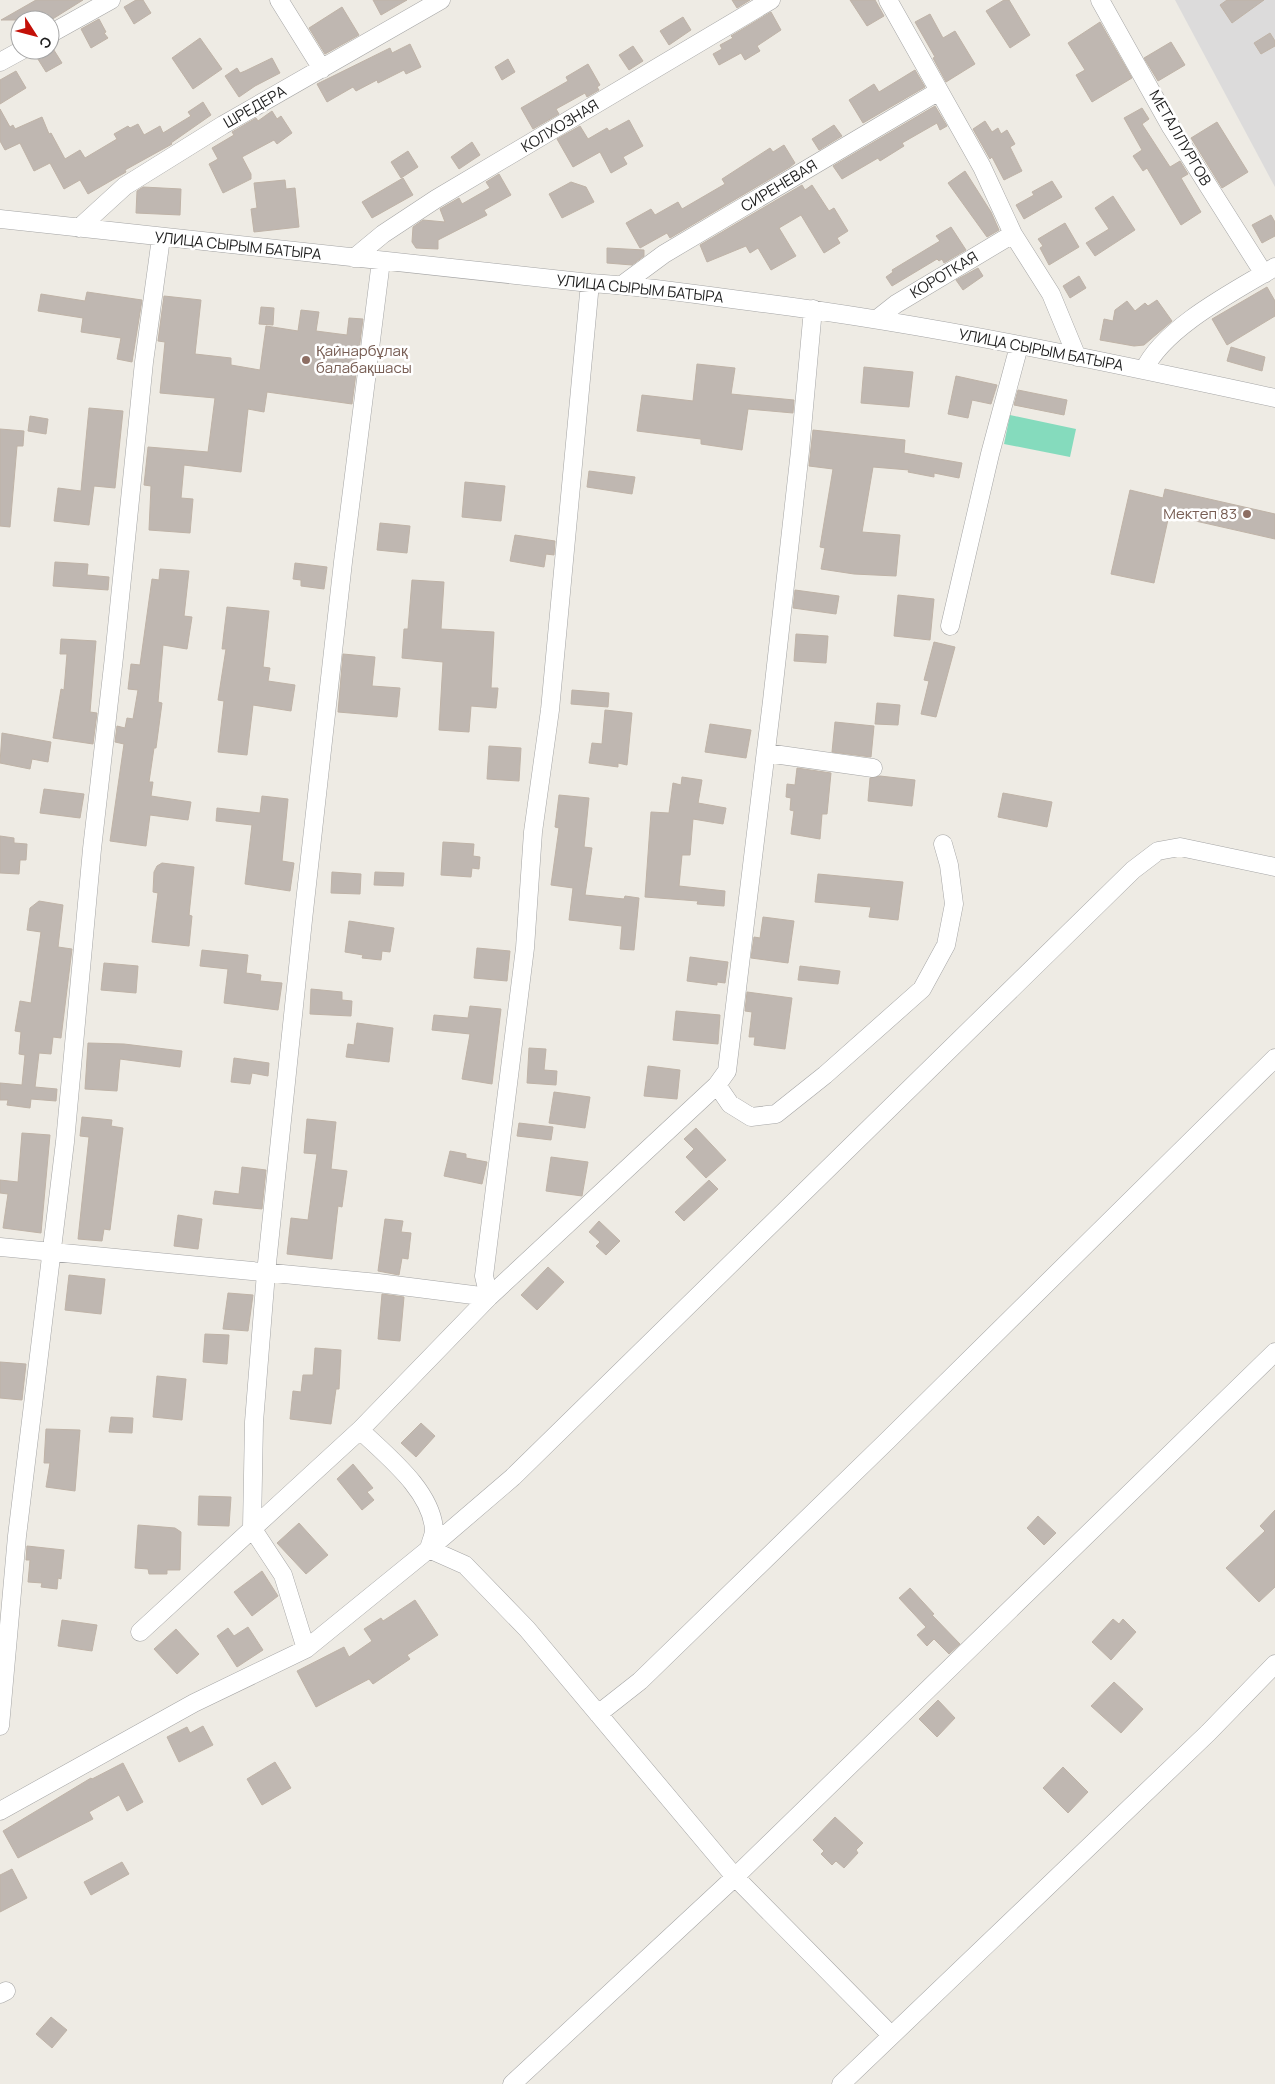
<svg xmlns="http://www.w3.org/2000/svg" width="1275" height="2084" viewBox="0 0 1275 2084" font-family="Manrope,sans-serif">
<style>
.residential{fill:#dcdbdb}
.pitch{fill:#85dbbd}
.building{fill:#bfb7b1;stroke:#bfb3a7}
.lines{fill:none;stroke-linecap:round;stroke-linejoin:round}
.minor-casing{stroke:#a5a5a5;stroke-width:19}
.minor{stroke:#fff;stroke-width:18}
.education-dot{fill:#8d6e63;stroke:#fff;stroke-width:2}
.labels{text-anchor:middle;stroke-width:5;stroke-linejoin:round;paint-order:stroke}
.street-label{font-size:15px;fill:#1e1e1e;stroke:#fff}
.education-label{font-size:15px;fill:#785e54;stroke:#fff;text-anchor:start}
</style>
<rect width="100%" height="100%" fill="#eeebe4"/>
<path class="residential" d="M1175,0H1275V187Z"/>
<path class="pitch" d="M1010,415L1076,429L1070,457L1004,444Z"/>
<path class="building" d="M36,0H83L51,20H1Z
M136,0H143L151,13L134,24L124,7Z
M373,0H407L381,15Z
M732,0H750L737,8Z
M850,0H875L884,16L867,26Z
M1004,0H1009L1030,35L1010,48L986,11Z
M1227,0H1264L1232,23L1220,5Z
M342,7L359,35L325,54L309,28Z
M771,12L781,30L757,46L760,51L745,60L741,53L719,65L713,54L722,49L720,45L733,38L731,36Z
M930,14L943,38L955,31L975,64L946,82L933,58L935,57L915,22Z
M683,17L691,30L669,45L660,31Z
M99,19L106,32L104,33L108,38L91,48L81,29Z
M1100,22L1132,78L1092,102L1076,75L1085,70L1068,43Z
M1270,33L1275,41V46L1261,54L1254,43Z
M200,38L222,69L193,89L172,58Z
M1171,42L1185,65L1158,81L1144,58Z
M410,44L421,67L406,74L404,70L378,83L377,80L356,91L353,87L327,102L317,84L390,48L392,53Z
M633,46L643,61L629,70L619,55Z
M52,47L62,63L46,72L36,56L50,50Z
M272,58L280,73L255,86L239,97L225,76L237,68L240,73L245,71Z
M508,59L515,72L502,80L495,67Z
M588,64L600,85L597,87L599,90L587,97L585,93L556,109L559,114L533,129L521,108L568,81L566,77Z
M915,70L925,87L863,123L849,100L874,84L879,92Z
M16,71L26,88L0,104V80Z
M203,102L211,115L171,143L172,144L125,170L126,172L88,194L80,180L64,189L50,163L34,171L20,143L5,150L0,141V109L10,127L13,125L15,129L42,117L49,134L51,133L65,159L80,150L85,158L117,139L114,134L128,126L130,128L138,124L144,135L160,126L163,133L191,116L188,112Z
M935,106L947,126L940,130L937,123L902,143L904,146L880,161L878,158L842,179L833,166Z
M1142,108L1149,119L1142,124L1170,167L1180,161L1188,174L1181,178L1201,212L1181,225L1147,168L1143,171L1133,156L1142,150L1124,118Z
M272,111L277,119L281,116L292,133L277,144L274,140L242,157L251,174V179L223,193L209,164L218,159L212,148L234,135L232,132L256,118L258,121Z
M629,120L643,146L623,157L627,164L611,173L600,152L573,167L557,139L580,126L588,139L607,128L609,131Z
M985,121L992,132L998,128L1001,134L1007,130L1015,144L1010,147L1022,171L1004,180L992,157L990,159L973,129Z
M1217,122L1248,172L1222,188L1191,138Z
M834,125L842,136L819,150L812,139Z
M472,142L480,155L459,169L451,157Z
M784,145L795,163L790,167L670,238L667,233L640,248L626,223L651,209L655,215L678,202L682,209L725,184L722,179L770,148L773,152Z
M408,151L418,167L401,178L391,162Z
M965,171L991,212L999,230L987,237L948,183Z
M499,174L511,195L484,210L487,215L438,240V249L416,248L412,242L413,227L423,220L445,222L440,209L459,198L462,204L490,188L486,182Z
M403,178L413,195L372,218L362,202Z
M285,180L286,189L295,188L299,227L254,232L251,209L257,208L254,183Z
M1052,181L1062,197L1024,219L1016,205L1034,195L1032,192Z
M571,182L586,187L594,202L562,218L549,194Z
M802,185L805,190L812,185L829,211L834,208L848,231L837,238L840,243L824,253L801,215L779,228L796,256L771,270L758,248L750,253L746,246L707,262L700,245Z
M143,187L181,189L180,215L136,213L137,191Z
M1113,196L1135,230L1095,256L1086,243L1109,229L1095,208Z
M1271,215L1275,222V236L1262,243L1252,225Z
M1065,223L1079,247L1049,265L1040,248L1043,246L1038,239Z
M951,227L966,250L944,263L942,259L939,261L937,259L892,286L886,277L893,272L892,270L940,241L936,236Z
M607,248L644,250V256L632,265L607,263Z
M978,268L983,276L963,290L956,280Z
M1079,276L1086,288L1070,298L1063,286Z
M1267,287L1275,301V316L1227,345L1212,319Z
M87,292L142,300L132,362L117,359L121,338L81,332L83,318L38,311L41,294L85,301Z
M164,296L201,300L195,354L231,358V365L260,370L266,326L298,331L301,310L319,312L316,331L347,335L349,318L363,319L352,404L267,392L264,412L248,409L241,472L184,465L181,498L193,499L190,533L149,530L151,486L144,485L148,447L208,452L215,398L160,393L165,342L158,341Z
M1157,300L1172,321L1144,345L1134,346L1100,340L1104,319L1113,321L1115,310L1127,301L1135,311L1145,303L1148,306Z
M261,307L274,308L273,325L259,324Z
M1231,347L1265,357L1262,371L1227,361Z
M697,364L735,368L731,394L794,400L793,413L748,409L742,450L701,444V439L637,431L642,395L693,401Z
M864,367L913,372L909,407L861,403Z
M956,376L997,385L991,404L972,400L968,418L948,414Z
M1018,390L1067,400L1064,415L1014,405Z
M89,408L123,411L115,488L94,486L89,525L54,521L58,488L81,491Z
M30,416L48,419L46,434L28,431Z
M0,429L24,431L23,446H17L10,527L0,526Z
M813,430L905,440L904,453L962,463L959,478L934,473V477L908,472L909,470L873,467L862,532L900,535L896,576L854,574L821,569L825,548L820,547L833,469L809,466Z
M589,471L635,477L632,494L587,487Z
M465,482L505,486L501,521L462,517Z
M1165,489L1275,514V539L1169,515L1154,583L1111,574L1130,490L1163,498Z
M380,523L410,526L407,553L377,550Z
M515,535L555,541L554,555L546,554L544,567L510,561Z
M55,562L88,564L87,575L109,577L108,590L53,586Z
M295,563L327,567L324,589L301,586V580L293,579Z
M160,569L189,571L184,616L192,617L187,649L163,645L158,702L162,703L156,748H154L149,782H153L151,796L191,802L188,820L150,815L146,846L110,841L124,744L115,742L117,726L125,728L127,718L133,719L138,690L128,689L131,664L140,665L152,579L159,580Z
M412,580L444,582L441,629L494,632L491,688H498L496,708L471,706L469,732L439,730L443,662L402,658L404,629H408Z
M795,590L839,596L836,614L793,608Z
M898,595L934,599L930,640L894,636Z
M227,607L269,611L263,667L270,668L268,681L295,685L291,711L253,705L247,755L218,752L224,701L218,700L226,649H222Z
M796,634L828,636L826,663L794,661Z
M61,639L96,641L90,712L97,713L93,744L53,738L61,689L64,690L67,654H60Z
M934,642L955,647L936,717L921,714L929,681L924,680Z
M343,654L375,657L372,686L400,688L397,717L338,712Z
M572,690L609,693L608,707L571,704Z
M877,703L900,705L898,725L875,724Z
M605,710L632,713L627,765L618,763V767L589,763L592,743L602,744Z
M835,722L874,726L871,757L832,752Z
M710,724L751,730L746,758L705,752Z
M2,733L51,742L48,762L32,759L30,769L0,763Z
M489,746L521,748L519,781L487,779Z
M797,768L831,773L827,814H822L820,839L791,834L794,811L790,810L791,798L786,797L787,784L795,785Z
M880,776L915,780L912,806L868,801L870,778Z
M682,777L702,780L698,803L726,808L723,824L693,819L690,855H682L679,886L725,891L724,906L697,904L698,901L645,897L651,812L669,813L673,783L681,785Z
M44,789L84,794L80,818L40,813Z
M1003,793L1052,802L1047,827L998,817Z
M559,795L589,798L584,847L592,848L585,895L624,899L625,896L639,898L634,950L620,949L622,926L569,920L573,888L551,885L559,828L555,827Z
M262,796L288,799L282,861L294,863L290,891L245,884L252,825L216,821L217,808L260,813Z
M0,836L14,838V843L27,844L26,860H20L19,874L0,873Z
M443,842L474,844L473,856L480,857L479,869L472,868L471,877L441,875Z
M162,863L194,867L189,915L192,916L189,946L152,942L158,893L153,892L154,872L157,866Z
M332,872L361,874L360,894L331,893Z
M375,872L404,873L403,886L374,885Z
M818,874L903,882L898,920L869,917L871,907L815,902Z
M39,901L63,905L58,947L72,949L61,1038L53,1037L51,1054L39,1053L35,1087L57,1089L56,1101L31,1099L30,1108L7,1105L8,1100H0V1083L22,1085L25,1055L19,1054L21,1032L15,1031L20,1001L31,1003L41,932L27,930L30,908Z
M763,917L794,921L788,963L751,958L754,937L760,938Z
M349,921L394,928L390,952L382,951L381,960L362,958L363,955L345,952Z
M477,948L510,951L507,981L474,978Z
M202,950L248,955L246,973L261,975L260,981L282,983L278,1010L224,1003L228,969L200,966Z
M690,957L728,962L725,983L717,982V985L687,981Z
M104,963L138,966L136,993L101,990Z
M800,966L840,971L838,984L798,980Z
M311,989L342,992V1000L352,1001L351,1016L310,1014Z
M747,992L792,998L785,1049L754,1045L755,1037H749L752,1012L745,1011Z
M470,1006L501,1009L492,1084L462,1079L470,1034L432,1030L434,1015L468,1018Z
M676,1011L720,1015L718,1044L673,1040Z
M357,1023L393,1028L389,1062L346,1057L348,1044L354,1045Z
M88,1043L124,1044L182,1051L180,1067L120,1059L117,1091L85,1089Z
M529,1048L546,1049L544,1070L557,1071L556,1085L527,1083Z
M234,1058L269,1063L268,1076L252,1073L250,1084L231,1082Z
M648,1066L680,1070L677,1099L644,1096Z
M554,1092L590,1097L585,1128L549,1123Z
M82,1117L112,1120L111,1126L123,1128L110,1230L104,1229L102,1241L78,1239L89,1137L80,1136Z
M307,1119L336,1122L331,1169L347,1171L342,1207L338,1206L332,1259L287,1254L291,1218L308,1220L317,1154L304,1153Z
M519,1123L553,1127L551,1140L517,1136Z
M696,1128L726,1160L706,1178L686,1157L694,1149L684,1139Z
M22,1133L50,1135L41,1233L3,1228L8,1194L0,1193V1180L18,1182Z
M450,1151L466,1154V1158L487,1162L482,1184L444,1176Z
M551,1157L588,1162L582,1196L546,1191Z
M242,1167L266,1170L262,1209L213,1204L215,1191L239,1194Z
M709,1180L718,1189L684,1221L675,1212Z
M178,1215L202,1219L198,1249L174,1246Z
M385,1219L403,1221L401,1232L411,1233L408,1259L402,1258L399,1275L378,1271Z
M599,1221L620,1241L606,1255L596,1246L600,1242L589,1232Z
M548,1267L564,1282L537,1310L521,1295Z
M69,1275L105,1279L101,1314L65,1310Z
M228,1293L253,1295L248,1331L223,1329Z
M382,1294L404,1297L400,1341L378,1339Z
M205,1334L229,1335L227,1364L203,1362Z
M315,1348L341,1350L339,1389H336L331,1424L290,1419L293,1391L301,1392L303,1375H313Z
M0,1362L26,1364L22,1400L0,1398Z
M157,1376L186,1379L182,1420L153,1417Z
M111,1417L133,1418L132,1433L109,1432Z
M421,1423L435,1436L416,1457L401,1443Z
M46,1429L80,1430L75,1491L46,1487L50,1463H44Z
M353,1464L373,1488L367,1492L374,1500L362,1510L337,1479Z
M199,1496L231,1497L229,1526L198,1525Z
M1275,1510V1587L1259,1602L1226,1568L1265,1531L1260,1526Z
M1038,1516L1056,1533L1044,1545L1027,1528Z
M299,1523L328,1555L306,1574L277,1543Z
M138,1525L175,1528L181,1532L180,1570H167V1574H149L148,1569L135,1568Z
M27,1546L64,1550L61,1579L58,1578L57,1589L41,1587L42,1583L28,1582L30,1560H26Z
M262,1571L278,1596L252,1616L234,1592Z
M910,1588L934,1614L932,1615L960,1644L949,1654L934,1639L927,1646L917,1635L926,1627L899,1598Z
M415,1600L438,1635L407,1655L410,1659L373,1684L369,1679L316,1707L297,1671L344,1647L349,1657L372,1641L364,1629L381,1618L383,1621Z
M1113,1619L1119,1624L1123,1619L1136,1632L1111,1660L1092,1642Z
M62,1620L97,1625L92,1651L58,1646Z
M248,1627L263,1650L237,1667L217,1636L228,1628L234,1636Z
M176,1629L199,1654L177,1674L154,1649Z
M1114,1682L1143,1709L1121,1733L1091,1706Z
M938,1700L955,1718L937,1737L919,1719Z
M203,1726L213,1745L179,1762L167,1737L187,1727L190,1733Z
M275,1762L291,1788L262,1805L247,1779Z
M123,1763L143,1802L127,1811L119,1795L89,1812L93,1819L18,1858L3,1831L91,1778L92,1779Z
M1063,1767L1088,1792L1068,1813L1043,1788Z
M835,1817L863,1843L856,1850L858,1853L844,1868L836,1861L832,1865L821,1854L824,1851L813,1840Z
M122,1862L129,1874L91,1895L84,1882Z
M12,1869L27,1898L0,1912V1875Z
M51,2017L67,2030L52,2048L36,2034Z"/>
<g class="lines">
<g class="minor-casing">
<path id="minor" d="M279,0L322,69
M888,0L982,167L1013,234L1051,294L1077,357
M1100,0L1171,127L1264,274
M50,34L111,0
M0,62L22,50
M0,219L590,283C645,286 700,295 755,302C930,324 1103,361 1275,398
M79,228L125,186L223,125L441,0
M354,258L383,234L436,199L771,0
M622,285L664,254L939,91
M877,319L896,304L1013,234
M1144,370C1164,327 1235,291 1275,267
M950,626L990,454L1019,346
M766,753L873,768
M717,1085L730,1104L751,1117L776,1114L825,1075L922,989L946,945L954,904L949,865L943,844
M0,1247L378,1283L489,1297
M489,1297L484,1276L525,948L533,832L550,710L590,283
M360,1430C387,1456 432,1491 434,1530C434,1536 430,1543 429,1549
M429,1549L465,1565L527,1629L735,1877L891,2035
M140,1632L360,1430L489,1297L717,1085L727,1071L772,701L800,451L813,309
M306,1649L283,1575L252,1528L254,1422L266,1273L303,920L343,562L381,261
M598,1714L640,1681L888,1440L1275,1058
M0,1726L17,1536L65,1142L92,849L114,657L144,362L161,238
M0,1811L194,1703L306,1649L429,1549L513,1477L1133,870L1158,851L1180,847L1275,867
M0,1994L6,1991
M512,2084L735,1877L1275,1352
M841,2084L1208,1733L1275,1664"/>
</g>
<use href="#minor" class="minor"/>
</g>
<g class="education-dot">
<circle cx="306" cy="360" r="5"/>
<circle cx="1247" cy="514" r="5"/>
</g>
<g class="labels">
<g class="street-label">
<text transform="translate(255 107) rotate(-30)" y="5">ШРЕДЕРА</text>
<text transform="translate(560 126) rotate(-31)" y="5">КОЛХОЗНАЯ</text>
<text transform="translate(1180 138) rotate(60)" y="5">МЕТАЛЛУРГОВ</text>
<text transform="translate(779 186) rotate(-31)" y="5">СИРЕНЕВАЯ</text>
<text transform="translate(238 246) rotate(6)" y="5">УЛИЦА СЫРЫМ БАТЫРА</text>
<text transform="translate(944 275) rotate(-31)" y="5">КОРОТКАЯ</text>
<text transform="translate(640 289) rotate(6)" y="5">УЛИЦА СЫРЫМ БАТЫРА</text>
<text transform="translate(1041 350) rotate(11)" y="5">УЛИЦА СЫРЫМ БАТЫРА</text>
</g>
<g class="education-label">
<text x="316" y="356">Қайнарбұлақ<tspan x="316" dy="17">балабақшасы</tspan></text>
<text x="1237" y="519" text-anchor="end">Мектеп 83</text>
</g>
</g>
<g transform="translate(35 35) rotate(126)"><circle r="24" fill="#ffffff" stroke="#a5a5a5"/>
<path d="M0-4L9 19L0 12L-9 19Z" fill="#c31008"/>
<text y="-8" font-size="14" font-weight="bold" text-anchor="middle" fill="#1e1e1e">С</text>
</g>
</svg>
